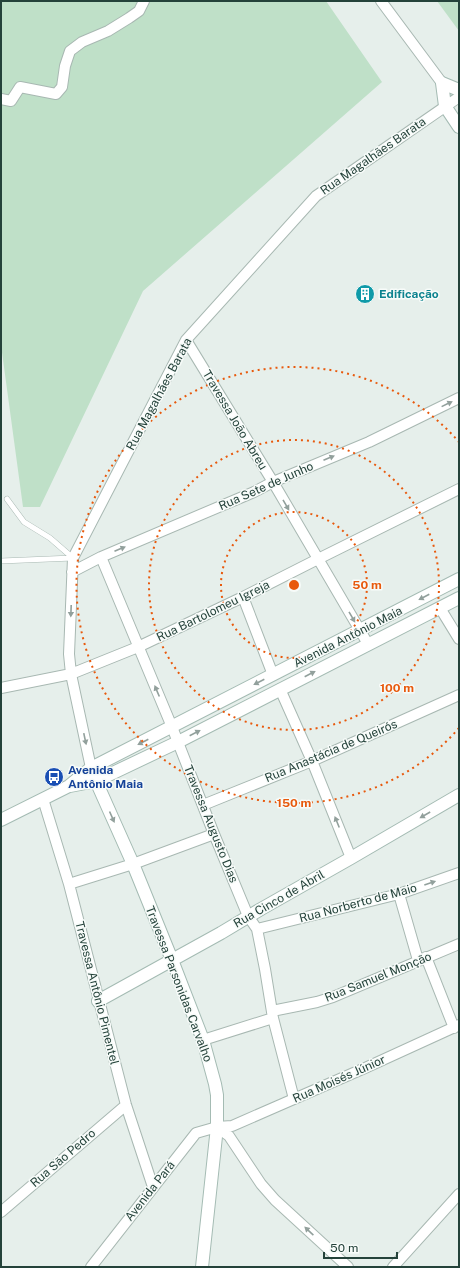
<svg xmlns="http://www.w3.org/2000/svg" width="460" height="1268" viewBox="0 0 460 1268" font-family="'Public Sans',sans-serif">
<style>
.green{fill:#bfe0c8}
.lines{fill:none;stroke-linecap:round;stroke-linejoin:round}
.lane-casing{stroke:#a8b8b2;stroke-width:6}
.street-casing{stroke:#a8b8b2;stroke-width:12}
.secondary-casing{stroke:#a4bbb3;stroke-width:14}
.lane{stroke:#fff;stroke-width:5}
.street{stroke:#fff;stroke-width:10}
.secondary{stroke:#fff;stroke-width:12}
.oneway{fill:#92a09c}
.ring{fill:none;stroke:#e8590c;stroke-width:2;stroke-dasharray:2 4}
.labels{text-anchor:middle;stroke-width:3;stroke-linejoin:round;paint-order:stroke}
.street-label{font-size:12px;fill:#24423a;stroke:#f7fbf9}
.culture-label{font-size:12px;font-weight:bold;fill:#0d838f;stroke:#f7fbf9;text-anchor:start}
.transit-label{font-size:12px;font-weight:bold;fill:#164399;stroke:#f7fbf9;text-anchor:start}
.centre{fill:#e8590c;stroke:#f7fbf9;stroke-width:2}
.ring-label{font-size:12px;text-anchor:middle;font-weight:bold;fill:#e8590c;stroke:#f7fbf9;stroke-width:3;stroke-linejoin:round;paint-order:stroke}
</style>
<rect width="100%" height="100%" fill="#e6efeb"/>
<path class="green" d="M1,1H326L382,82L143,291L40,507H23L1,345Z
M437,1H459V31Z"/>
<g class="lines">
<g class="lane-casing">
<path id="lane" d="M1,561L73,558L50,538L24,522L7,499"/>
</g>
<g class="street-casing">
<path id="street" d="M381,1L442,83
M1,99L11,101L20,87L56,94L62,87L65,66L70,51L82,42L108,31L129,18L139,11L144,1
M186,340L273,482L368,644
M101,557L172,727L214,834L248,916L257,929L265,969L273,1018L294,1099
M72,572L101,557L254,492L273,482L369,442L459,398
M243,597L273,675
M440,608L459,639
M1,688L71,674L138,647L243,597L318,559L459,489
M280,689L312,761L351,858
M96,781L91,768L71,674L69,654L73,558L186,340L316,196L459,97
M43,799L69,884L126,1105L153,1187
M203,805L312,761L459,695
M69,884L133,864L214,834
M399,894L418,960
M257,929L399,894L459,873
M426,957L454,1028
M272,1011L317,1002L333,997L459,944
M203,1040L273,1018
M217,1127L229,1136L261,1184L275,1200L348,1267
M1,1212L126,1105
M91,1267L196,1133L217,1127L232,1126L365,1068L459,1025
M393,1267L459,1194"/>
</g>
<g class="secondary-casing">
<path id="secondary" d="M442,83L445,106L459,127
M442,83L459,90
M96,781L133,864L172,960L203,1040L215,1084L217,1095V1127L202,1267
M70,786L96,781L178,742L459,598
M1,820L69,786L91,768L459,579
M98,1001L221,933L261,909L351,858L459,795"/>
</g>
<use href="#lane" class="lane"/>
<use href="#street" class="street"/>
<use href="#secondary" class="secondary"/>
</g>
<defs><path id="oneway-solid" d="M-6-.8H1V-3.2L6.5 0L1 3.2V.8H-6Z"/></defs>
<g class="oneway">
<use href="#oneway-solid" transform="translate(447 404) rotate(-26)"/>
<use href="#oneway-solid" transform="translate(329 458) rotate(-23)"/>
<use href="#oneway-solid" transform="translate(286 505) rotate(60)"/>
<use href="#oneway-solid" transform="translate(120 549) rotate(-23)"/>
<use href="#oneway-solid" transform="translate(424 597) rotate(152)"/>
<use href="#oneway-solid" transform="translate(71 611) rotate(92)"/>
<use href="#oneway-solid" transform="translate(352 617) rotate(60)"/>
<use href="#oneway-solid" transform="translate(310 674) rotate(-27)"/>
<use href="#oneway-solid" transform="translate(259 682) rotate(153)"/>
<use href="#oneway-solid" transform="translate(157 691) rotate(-113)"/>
<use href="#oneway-solid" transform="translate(195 733) rotate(-27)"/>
<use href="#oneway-solid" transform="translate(85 739) rotate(78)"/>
<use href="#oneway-solid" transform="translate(143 742) rotate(153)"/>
<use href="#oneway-solid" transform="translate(425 815) rotate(150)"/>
<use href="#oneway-solid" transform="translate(112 817) rotate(66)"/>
<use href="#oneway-solid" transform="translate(337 822) rotate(-112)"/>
<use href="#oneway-solid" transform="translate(430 883) rotate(-19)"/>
<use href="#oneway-solid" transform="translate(309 1231) rotate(-137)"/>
</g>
<g class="ring">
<circle cx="294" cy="585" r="73"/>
<circle cx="294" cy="585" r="145"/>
<path d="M459 728A218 218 0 1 1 459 442"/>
</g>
<defs>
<g id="building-disc" transform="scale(1)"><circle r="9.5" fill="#0f9aa8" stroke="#f7fbf9"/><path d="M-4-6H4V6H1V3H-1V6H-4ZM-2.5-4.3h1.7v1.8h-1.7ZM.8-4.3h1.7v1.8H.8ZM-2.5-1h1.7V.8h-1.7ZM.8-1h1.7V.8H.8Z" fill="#fff"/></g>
<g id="bus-disc" transform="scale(1)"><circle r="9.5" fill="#1a4fb4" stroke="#f7fbf9"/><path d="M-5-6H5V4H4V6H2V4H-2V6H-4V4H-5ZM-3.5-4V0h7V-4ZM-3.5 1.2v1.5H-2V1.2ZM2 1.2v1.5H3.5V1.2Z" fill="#fff"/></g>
</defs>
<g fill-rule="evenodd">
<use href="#building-disc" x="365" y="294"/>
<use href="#bus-disc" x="54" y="777"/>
</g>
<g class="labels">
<g class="street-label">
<text transform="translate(373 156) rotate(-35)" y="4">Rua Magalhães Barata</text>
<text transform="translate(159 394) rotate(-62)" y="4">Rua Magalhães Barata</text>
<text transform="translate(235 420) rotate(59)" y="4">Travessa João Abreu</text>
<text transform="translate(266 486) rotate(-24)" y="4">Rua Sete de Junho</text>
<text transform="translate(213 611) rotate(-26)" y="4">Rua Bartolomeu Igreja</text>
<text transform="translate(348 637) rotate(-27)" y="4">Avenida Antônio Maia</text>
<text transform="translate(331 751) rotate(-23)" y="4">Rua Anastácia de Queirós</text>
<text transform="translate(211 824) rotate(68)" y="4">Travessa Augusto Dias</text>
<text transform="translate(279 899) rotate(-30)" y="4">Rua Cinco de Abril</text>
<text transform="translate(358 903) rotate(-15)" y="4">Rua Norberto de Maio</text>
<text transform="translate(378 977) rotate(-22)" y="4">Rua Samuel Monção</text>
<text transform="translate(179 984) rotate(69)" y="4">Travessa Parsonidas Carvalho</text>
<text transform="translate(97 993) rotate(76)" y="4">Travessa Antônio Pimentel</text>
<text transform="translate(339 1079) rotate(-24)" y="4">Rua Moisés Júnior</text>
<text transform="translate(63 1158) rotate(-41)" y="4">Rua São Pedro</text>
<text transform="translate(150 1191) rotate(-52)" y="4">Avenida Pará</text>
</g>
<g class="culture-label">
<text x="379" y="298">Edificação</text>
</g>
<g class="transit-label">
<text x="68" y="774">Avenida<tspan x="68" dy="14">Antônio Maia</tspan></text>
</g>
</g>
<circle cx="294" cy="585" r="6" class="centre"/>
<g class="ring-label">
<text x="367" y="589">50 m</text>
<text x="397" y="692">100 m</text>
<text x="294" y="807">150 m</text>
</g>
<rect width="460" height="1268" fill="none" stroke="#24423a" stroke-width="4"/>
<path d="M324 1252v6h73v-6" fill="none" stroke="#24423a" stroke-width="2"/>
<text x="330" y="1252" font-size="12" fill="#24423a" stroke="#f7fbf9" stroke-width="3" paint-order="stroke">50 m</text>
</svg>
